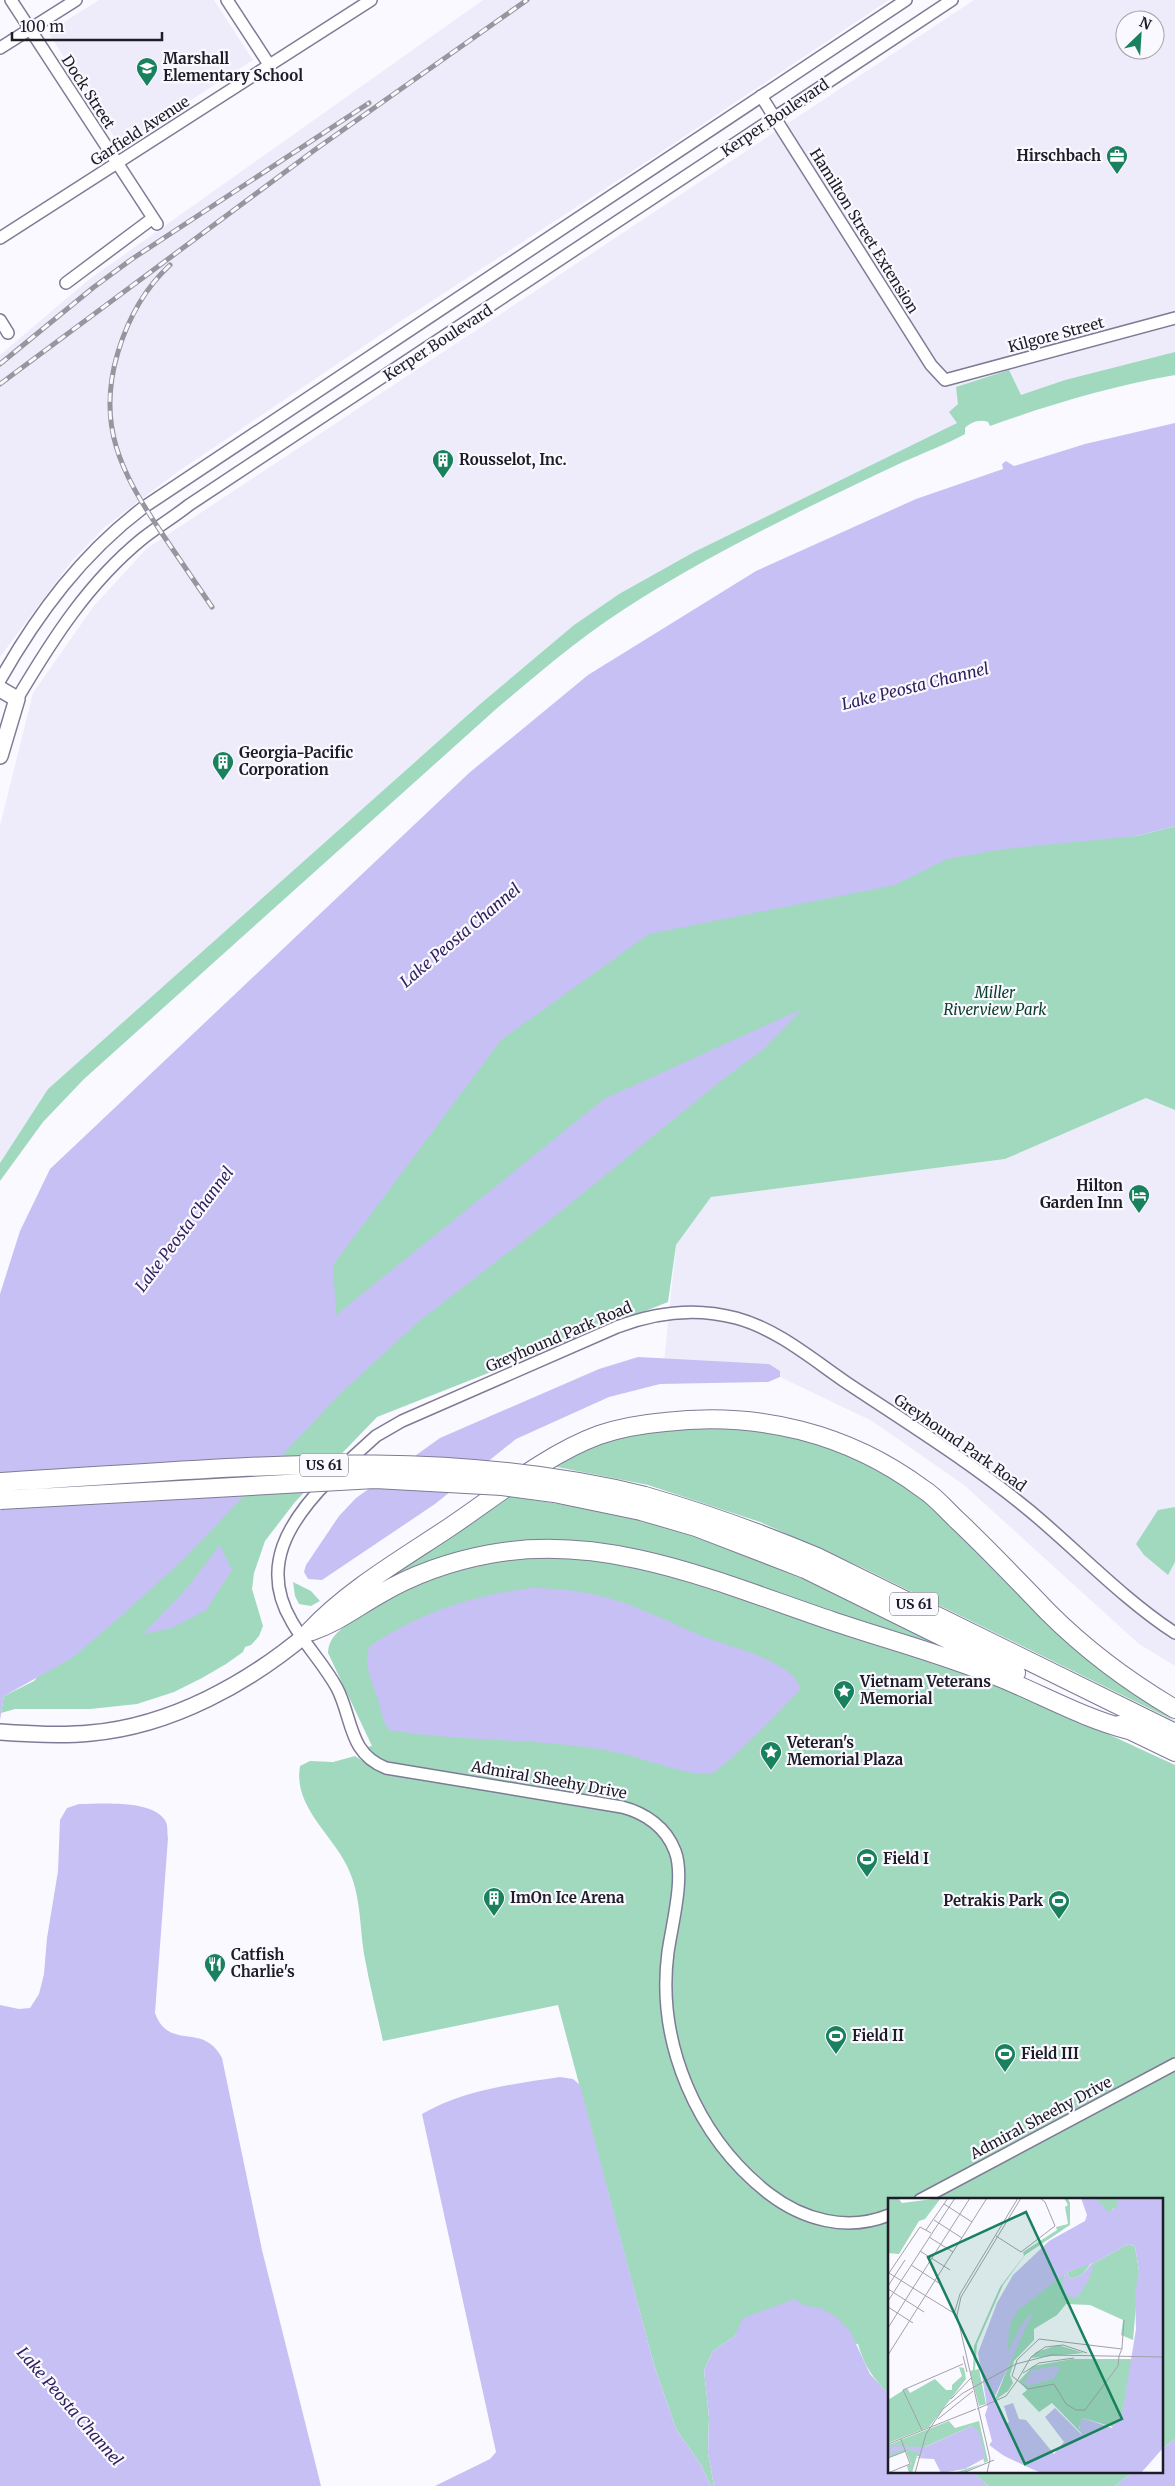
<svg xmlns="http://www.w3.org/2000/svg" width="1175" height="2486" viewBox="0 0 1175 2486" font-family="Merriweather,serif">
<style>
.built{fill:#eeecfb;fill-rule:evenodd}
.green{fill:#a0d9be}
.water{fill:#c7c0f5}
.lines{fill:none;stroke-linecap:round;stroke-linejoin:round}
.minor-casing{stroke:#7e7b95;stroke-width:14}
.major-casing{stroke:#7e7b95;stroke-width:18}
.highway-casing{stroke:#7e7b95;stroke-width:20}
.minor{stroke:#fff;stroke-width:11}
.major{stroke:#fff;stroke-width:15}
.highway{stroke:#fff;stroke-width:18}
.rail-casing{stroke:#97959d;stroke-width:5}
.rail{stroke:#faf9ff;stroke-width:3;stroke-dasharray:9;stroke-linecap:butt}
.highway-bridge-casing{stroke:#7e7b95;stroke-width:20;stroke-linecap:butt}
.highway-bridge{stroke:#fff;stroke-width:18}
.labels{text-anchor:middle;stroke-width:4.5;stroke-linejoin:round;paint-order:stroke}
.shield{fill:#faf9ff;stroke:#605e67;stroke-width:1}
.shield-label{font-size:14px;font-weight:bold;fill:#1e1c26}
.poi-label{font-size:15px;font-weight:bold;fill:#1e1c26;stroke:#faf9ff;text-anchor:start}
.street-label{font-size:15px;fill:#1e1c26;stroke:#faf9ff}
.park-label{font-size:15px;font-style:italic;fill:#083c29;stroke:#faf9ff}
.water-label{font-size:16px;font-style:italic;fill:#2f1e5c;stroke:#faf9ff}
.inset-road{fill:none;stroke:#a2a1a8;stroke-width:1}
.view{fill:#19815d;fill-opacity:0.15;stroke:#19815d;stroke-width:2.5}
.inset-edge{fill:none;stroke:#1e1c26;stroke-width:2.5}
</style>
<rect width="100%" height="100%" fill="#faf9ff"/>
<path class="built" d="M99,0H214L253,60L120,146L48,32Z
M483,0H889L649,160L401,321L176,473L105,527L71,562L0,657V355L87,281Z
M974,0H1175V362L957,423L694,552L619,594L574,625L479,705L48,1089L0,1163V826L33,693L93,607L146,549ZM1125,20H1155V50H1125Z
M1146,1098L1175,1110V1666L1139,1644L964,1485L872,1421L780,1377L663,1372L676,1245L711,1197L1005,1159Z"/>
<path class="green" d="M1175,352V375C1112,386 1051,404 990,426L988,422C980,419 971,422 965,428V434C945,445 923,453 903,462C814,504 723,547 640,599C588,631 542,670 495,710L84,1079L43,1122L0,1181V1163L48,1089L479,705L574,625L619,594L694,552L957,423L949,412L958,404L956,387L1009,370L1021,395L1065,380Z
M1175,826V1110L1146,1098L1005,1159L711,1197L676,1245L668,1302L377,1417L295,1502L265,1541L254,1573L252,1589L263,1626L259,1636L251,1645L245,1647L243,1652L226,1664L202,1678L174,1692L137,1704L90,1709H15L1,1713L4,1696L34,1681L294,1364L360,1152L599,935L951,839L1137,836Z
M681,1425L789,1431L874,1465L917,1492L1131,1691L1175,1721L863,1568L760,1522L648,1485L552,1466L592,1446L628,1434Z
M505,1496C570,1505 638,1515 701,1537C780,1565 854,1603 929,1640L928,1643L644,1552L593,1543L545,1541L493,1545L373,1587Z
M1175,1507V1562L1168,1575L1144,1555L1136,1544L1158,1510Z
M539,1556L615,1559L951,1666L1043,1704L1175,1765V2439L1161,2450V2200H889V2394C873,2378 864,2366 858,2344L740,2327L735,2336L713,2351L704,2370L709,2417L708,2453L714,2486H711L701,2465L676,2429L654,2365L558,2005L383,2041C377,2014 370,1987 365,1959C359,1927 362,1896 347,1866C331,1833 293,1806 300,1766L310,1761L333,1762L355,1756L373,1768V1752L367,1747L372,1746L328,1653C329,1635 342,1629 355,1619C412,1578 471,1564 539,1556Z
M293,1582L311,1591L320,1601L311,1606L299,1604L295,1596Z
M973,2472H1133L1115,2486H988Z"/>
<path class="water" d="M1175,423V826L1137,836L1004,849L947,859L895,885L649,934L501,1040L333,1265L336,1315L604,1099L802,1009L765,1048L722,1080L549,1221L418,1322L340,1394L184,1559L120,1617L72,1658L4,1696L0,1720V1294L20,1231L50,1169L469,773L588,675L756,571L916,499L1003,469L1002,464L1006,461L1014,466L1085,444Z
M638,1357L769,1364L780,1371V1377L768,1382L660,1384L609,1397L516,1439L435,1504L322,1580L308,1579L304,1572L306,1565L339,1516L356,1498L440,1438L599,1369Z
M220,1545L232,1570L206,1610L172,1628L143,1634L187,1588Z
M531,1588C553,1588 574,1590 596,1595C631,1603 663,1619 695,1633C726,1647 759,1651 787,1671C793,1675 798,1681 800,1689C791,1701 724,1768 712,1773C697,1779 642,1758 624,1754C547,1737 467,1743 389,1730C380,1717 382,1710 377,1697C371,1678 364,1667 369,1647C416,1614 474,1595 531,1588Z
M79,1804C101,1804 154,1799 166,1822C168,1826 167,1833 168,1838L155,2013C169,2052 203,2021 222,2058L262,2250L321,2486H0V2005L19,2009L30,2008L39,1994L44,1974L47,1938L58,1871L60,1820L67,1808Z
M560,2077L573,2079L580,2085L654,2365L676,2429L701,2465L711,2486H435L490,2459L496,2452L422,2114C464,2090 513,2084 560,2077Z
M795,2299L803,2305L823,2309L836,2317L850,2331L870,2374L889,2394V2472H973L988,2486H714L708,2453L709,2417L704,2370L713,2351L735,2336L743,2318Z
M1175,2439V2486H1115L1133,2472H1161V2450Z"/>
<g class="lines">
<g class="minor-casing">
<path id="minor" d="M11,0L157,224
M227,0L270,66
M0,48L76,0
M761,96L931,365L945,380L1175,318
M0,238L371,0
M66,283L153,218
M0,320L8,333
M0,680C38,613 82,554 144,507L906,0
M17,699C52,640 88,583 142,539C157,527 174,517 189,505L952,0
M343,1466L376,1436L402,1421L617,1327C656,1312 695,1307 736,1318C777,1329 812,1359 847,1383C909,1424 973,1464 1030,1511C1078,1551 1123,1599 1175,1633
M328,1481C289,1521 259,1567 292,1622C305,1645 324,1664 337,1688C353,1719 348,1753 386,1768L622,1807C645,1813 666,1827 675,1851C685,1877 672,1924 668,1952C656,2043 697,2137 768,2193C803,2220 847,2232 889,2215
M920,2200L1175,2064"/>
</g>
<g class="major-casing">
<path id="major" d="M0,689L17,699L0,756
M0,1732C30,1734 61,1736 91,1733C171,1726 249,1683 309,1632"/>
</g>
<g class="highway-casing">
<path id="highway" d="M645,1496C704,1513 760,1533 817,1557L1175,1733
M641,1511L696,1527L805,1569L1016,1673
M312,1631C338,1622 357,1607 380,1594C414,1574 452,1561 490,1554C608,1532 722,1584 832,1621C888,1640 946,1655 1001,1678C1045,1696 1083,1718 1129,1730
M309,1632C348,1590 402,1559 450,1527C496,1496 547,1454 599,1435C619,1428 643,1424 665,1422C757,1411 848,1433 923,1489C936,1497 946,1510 957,1520C989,1550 1018,1581 1048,1612C1086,1650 1129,1682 1175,1709
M1119,1725L1175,1752"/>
</g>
<use href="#minor" class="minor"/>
<use href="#major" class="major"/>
<use href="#highway" class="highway"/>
<g class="rail-casing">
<path id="rail" d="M170,265C145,288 128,319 118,352C96,425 121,472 161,532C178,557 195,582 212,607
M0,364L94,287L132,259L369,103
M0,384L316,149L527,0"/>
</g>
<use href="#rail" class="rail"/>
<g class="highway-bridge-casing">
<path id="highway-bridge" d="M0,1482C216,1470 432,1443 645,1496
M0,1500L375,1479L502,1486L554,1493L641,1511"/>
</g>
<use href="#highway-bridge" class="highway-bridge"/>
</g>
<defs>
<g id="school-pin" transform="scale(1.125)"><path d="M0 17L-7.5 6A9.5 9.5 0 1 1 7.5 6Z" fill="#19815d" stroke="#faf9ff"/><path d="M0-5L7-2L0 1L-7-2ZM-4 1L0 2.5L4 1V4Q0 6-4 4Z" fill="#fff"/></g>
<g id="office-pin" transform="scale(1.125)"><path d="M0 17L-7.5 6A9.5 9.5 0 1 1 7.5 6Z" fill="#19815d" stroke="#faf9ff"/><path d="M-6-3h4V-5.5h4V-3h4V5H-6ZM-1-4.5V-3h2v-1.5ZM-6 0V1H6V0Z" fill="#fff"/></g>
<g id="building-pin" transform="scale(1.125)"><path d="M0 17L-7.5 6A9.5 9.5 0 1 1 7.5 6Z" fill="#19815d" stroke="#faf9ff"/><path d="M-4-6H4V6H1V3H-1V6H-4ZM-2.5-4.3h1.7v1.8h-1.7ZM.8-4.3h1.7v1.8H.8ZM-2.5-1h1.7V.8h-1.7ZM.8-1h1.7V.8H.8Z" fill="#fff"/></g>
<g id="hotel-pin" transform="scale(1.125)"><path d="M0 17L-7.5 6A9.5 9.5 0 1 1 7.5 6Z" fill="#19815d" stroke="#faf9ff"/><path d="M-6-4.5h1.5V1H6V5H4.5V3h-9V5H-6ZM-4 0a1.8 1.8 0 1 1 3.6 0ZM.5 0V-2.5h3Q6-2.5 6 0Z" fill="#fff"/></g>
<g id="sight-pin" transform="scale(1.125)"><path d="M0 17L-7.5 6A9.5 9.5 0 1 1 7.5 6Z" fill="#19815d" stroke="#faf9ff"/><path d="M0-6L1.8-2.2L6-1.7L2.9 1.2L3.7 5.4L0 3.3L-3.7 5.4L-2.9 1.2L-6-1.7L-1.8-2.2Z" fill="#fff"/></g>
<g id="stadium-pin" transform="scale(1.125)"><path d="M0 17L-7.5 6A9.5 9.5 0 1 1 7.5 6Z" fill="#19815d" stroke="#faf9ff"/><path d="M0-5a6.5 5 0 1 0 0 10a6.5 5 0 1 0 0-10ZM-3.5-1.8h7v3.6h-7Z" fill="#fff"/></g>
<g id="restaurant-pin" transform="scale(1.125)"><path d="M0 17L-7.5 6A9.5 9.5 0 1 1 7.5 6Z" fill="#19815d" stroke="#faf9ff"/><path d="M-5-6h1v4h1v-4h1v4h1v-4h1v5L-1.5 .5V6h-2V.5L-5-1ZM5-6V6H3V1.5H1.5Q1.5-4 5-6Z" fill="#fff"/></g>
</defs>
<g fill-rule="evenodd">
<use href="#school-pin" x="147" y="68"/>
<use href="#office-pin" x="1117" y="156"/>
<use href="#building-pin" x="443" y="460"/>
<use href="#building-pin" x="223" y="762"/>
<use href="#hotel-pin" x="1139" y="1195"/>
<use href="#sight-pin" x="844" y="1691"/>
<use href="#sight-pin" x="771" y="1752"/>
<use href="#stadium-pin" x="867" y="1859"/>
<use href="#building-pin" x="494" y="1898"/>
<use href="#stadium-pin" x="1059" y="1901"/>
<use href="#restaurant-pin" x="215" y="1964"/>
<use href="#stadium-pin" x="836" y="2036"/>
<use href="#stadium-pin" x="1005" y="2054"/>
</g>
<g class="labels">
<g class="shield">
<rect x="300" y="1453.5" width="48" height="23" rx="4"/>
<rect x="890" y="1592.5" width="48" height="23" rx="4"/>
</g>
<g class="shield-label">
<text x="324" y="1470">US 61</text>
<text x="914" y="1609">US 61</text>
</g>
<g class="poi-label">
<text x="163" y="64">Marshall<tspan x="163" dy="17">Elementary School</tspan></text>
<text x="1101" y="161" text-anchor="end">Hirschbach</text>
<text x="459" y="465">Rousselot, Inc.</text>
<text x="239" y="758">Georgia-Pacific<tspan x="239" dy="17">Corporation</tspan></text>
<text x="1123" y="1191" text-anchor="end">Hilton<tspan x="1123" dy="17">Garden Inn</tspan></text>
<text x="860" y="1687">Vietnam Veterans<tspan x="860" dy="17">Memorial</tspan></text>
<text x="787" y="1748">Veteran's<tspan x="787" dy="17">Memorial Plaza</tspan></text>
<text x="883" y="1864">Field I</text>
<text x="510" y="1903">ImOn Ice Arena</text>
<text x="1043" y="1906" text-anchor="end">Petrakis Park</text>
<text x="231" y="1960">Catfish<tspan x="231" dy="17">Charlie's</tspan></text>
<text x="852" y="2041">Field II</text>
<text x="1021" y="2059">Field III</text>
</g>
<g class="street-label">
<text transform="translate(88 92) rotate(57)" y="5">Dock Street</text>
<text transform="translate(775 118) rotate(-34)" y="5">Kerper Boulevard</text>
<text transform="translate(140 131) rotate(-33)" y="5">Garfield Avenue</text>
<text transform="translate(864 231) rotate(58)" y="5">Hamilton Street Extension</text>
<text transform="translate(1056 335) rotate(-15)" y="5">Kilgore Street</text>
<text transform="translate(438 343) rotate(-33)" y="5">Kerper Boulevard</text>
<text transform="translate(559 1337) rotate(-23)" y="5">Greyhound Park Road</text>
<text transform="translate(960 1443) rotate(35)" y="5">Greyhound Park Road</text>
<text transform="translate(549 1780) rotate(10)" y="5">Admiral Sheehy Drive</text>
<text transform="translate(1041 2118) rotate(-28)" y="5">Admiral Sheehy Drive</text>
</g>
<g class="park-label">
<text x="995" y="998">Miller<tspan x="995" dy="17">Riverview Park</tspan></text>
</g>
<g class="water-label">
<text transform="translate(915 686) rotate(-14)" y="6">Lake Peosta Channel</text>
<text transform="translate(460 935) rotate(-40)" y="6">Lake Peosta Channel</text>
<text transform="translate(184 1229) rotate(-53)" y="6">Lake Peosta Channel</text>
<text transform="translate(70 2406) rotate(49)" y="6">Lake Peosta Channel</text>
</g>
</g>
<g transform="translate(888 2198)">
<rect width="275" height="275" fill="#faf9ff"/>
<path d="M0,0H10L14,5L53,0L37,21L31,23L11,56L0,55ZM176,0H180L182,5V27L137,57L115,87L89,146L87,172L91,171L98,206L91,208L82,173L85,172L86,148L112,89L136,58L135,54L169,32L168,29L180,26L177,9L180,7ZM207,0H229L231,6L227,14L225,10L223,16L216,14ZM240,46L247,48L251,73L245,142L233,137L235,122L202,107L178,106L169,117L146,131V142L126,163L122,177L125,185L120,193L107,202L126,154L117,161L115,141L126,114L177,75L176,81L194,86L206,65ZM204,64L194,77L183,81L179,77L180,74ZM170,147L196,155L143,160L148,154ZM184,161H244L235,213L225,229L195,220L191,229L197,239L164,205L151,214L134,196L139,192L131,183L145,168ZM71,169L76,170L78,181L41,229L0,245V202L19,190L22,195L47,181L58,192H64V187L74,178ZM61,223L67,230L91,223L100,263L74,275H66L96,265L94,248L84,228L32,251L31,254L36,258H29L24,275H21L19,268L23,266L18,253L0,260V247Z" fill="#a0d9be"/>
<path d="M193,0H208L220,14L230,8L229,0H275V250L253,275H154L123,263L101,247L103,244L96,218L99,208L90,155L109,105L125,77L161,43L197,23L199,17ZM240,46L247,48L251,73L247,96L248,131L235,212L224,230L195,220L191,227L194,237L167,210L157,219L176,244L166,256L138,222L131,221L125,205L116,208L121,224L118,226L108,208L106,200L146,112L133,127L119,155L122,126L130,112L177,76L174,85L178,97L189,100L201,81L206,65ZM204,65L194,77L183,81L179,77L180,74ZM166,168L172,169L167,180L140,188L136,184L144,172ZM84,228L91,234L97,260L77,271L53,275L46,261L28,260L36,257L19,251L0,256L4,248L37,249Z" fill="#c7c0f5" fill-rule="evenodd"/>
<path d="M100,208L97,217L104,243L101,247L112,256L146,272L118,262L101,249L94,216V210Z" fill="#faf9ff"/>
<path class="inset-road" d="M56,6L84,24M46,22L74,40M38,32L60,0M108,38L133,54L167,28L157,4L152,0M41,39L65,54M32,53L62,72M23,67L54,87M1,75L25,90L82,0M1,75L32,29L43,35M0,88L17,62M0,91L36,114M0,103L67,0M0,109L25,125M66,116L72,96L130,0M69,117L73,99L133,0M0,130L25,90L69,117L102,261L99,275M234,151L151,141L129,162L124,178L140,191L166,186L178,206L188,212H197L230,168L231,158L233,153L234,151V150L236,122M0,157L99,0M75,158L79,174M135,175L151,165L186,160M129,183L143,159L157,149L175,147L199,155M63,201L83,180M89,211L118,198L129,183M50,221L85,193M34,232L15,192L75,166M0,246L88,211M0,260L18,253M0,275L22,266L13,241M27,275L38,236L55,211L75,195L128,166L163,157L275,159M75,275L106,262"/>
<path class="view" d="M138,14L234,221L137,266L40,59Z"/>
<rect width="275" height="275" class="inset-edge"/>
</g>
<g transform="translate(1140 35) rotate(25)"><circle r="24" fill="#faf9ff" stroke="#a2a1a8"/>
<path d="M0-4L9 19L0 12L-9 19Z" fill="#19815d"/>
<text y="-8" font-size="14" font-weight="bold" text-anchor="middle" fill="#1e1c26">N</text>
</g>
<path d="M12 32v8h150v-8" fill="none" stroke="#1e1c26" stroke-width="2.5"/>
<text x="20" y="32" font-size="15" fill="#1e1c26" stroke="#faf9ff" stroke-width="4" paint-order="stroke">100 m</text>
</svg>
